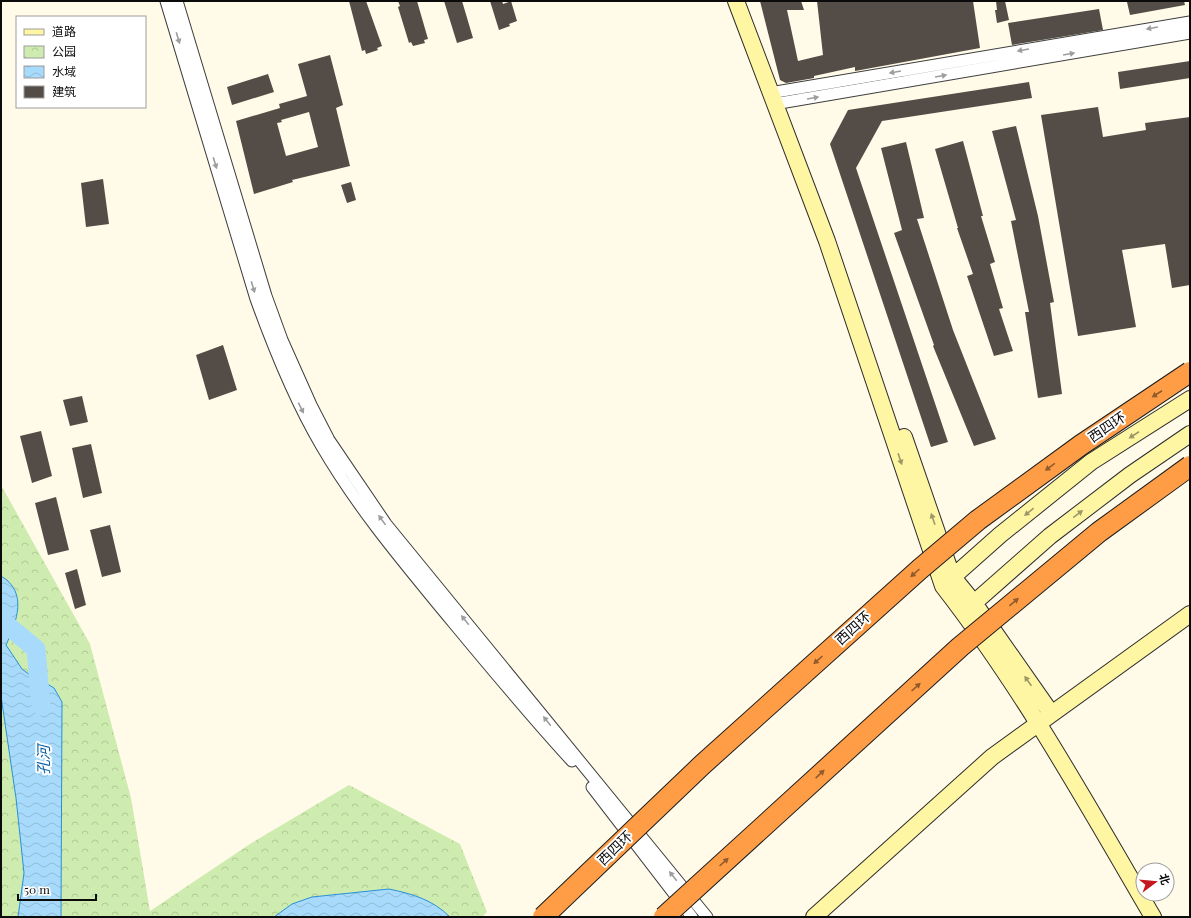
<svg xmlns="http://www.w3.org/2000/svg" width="1191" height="918" viewBox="0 0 1191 918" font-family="'Playfair Display','Noto Sans SC',serif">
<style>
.park{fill:url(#park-crowns)}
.water{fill:url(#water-waves);stroke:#2990d8}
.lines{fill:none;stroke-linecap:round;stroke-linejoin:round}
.river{stroke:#a8dbfb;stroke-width:19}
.building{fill:#544c46;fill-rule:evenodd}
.street-casing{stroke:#3e3e3e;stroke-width:13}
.secondary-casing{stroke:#2d2d2d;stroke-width:18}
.street{stroke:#fff;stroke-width:11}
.secondary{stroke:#fff6a3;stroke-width:16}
.highway-bridge-casing{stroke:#1c1c1c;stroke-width:22;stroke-linecap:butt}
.highway-bridge{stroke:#ff9d46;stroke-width:20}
.oneway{fill:#9d9d9d}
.oneway2{fill:#915b2b}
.oneway3{fill:#9d9866}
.labels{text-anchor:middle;stroke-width:4;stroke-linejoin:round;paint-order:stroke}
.street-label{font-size:14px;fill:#0b0b0b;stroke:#fff}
.water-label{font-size:15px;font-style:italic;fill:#0b60a5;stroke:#fff}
</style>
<defs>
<pattern id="park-crowns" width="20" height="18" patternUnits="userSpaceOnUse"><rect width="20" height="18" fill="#ceecaf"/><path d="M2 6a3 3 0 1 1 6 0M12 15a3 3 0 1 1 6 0" fill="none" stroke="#b0c995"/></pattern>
<pattern id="water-waves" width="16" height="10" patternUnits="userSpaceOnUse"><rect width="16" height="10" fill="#a8dbfb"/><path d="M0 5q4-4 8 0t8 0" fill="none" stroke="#8fbbd6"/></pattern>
</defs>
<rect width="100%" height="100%" fill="#fffbe8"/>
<path class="park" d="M1,485L90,644L131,798L150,911L250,844L349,785L460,844L487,912L482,917H1Z"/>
<path class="water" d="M1,576C28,592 17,621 6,645L22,669L34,678L44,682L54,688L62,702L61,917H18L24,873L16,798L1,696Z
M389,889C413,894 433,900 450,917H274L292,904L312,897Z"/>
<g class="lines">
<path class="river" d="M1,620L36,649L41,706"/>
</g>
<path class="building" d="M349,1H366L382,46L377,48L378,50L366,54L365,50L362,51Z
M398,1H417L428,39L424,40L425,43L413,46L411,42L409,43L398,7L400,6Z
M444,1H462L473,38L457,43Z
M490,1H502L503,4L511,1L517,21L509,24L510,26L499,30Z
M760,1H801L804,10H787L798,61L823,55L817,1H973L980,48L855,71V67L814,76V78L786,83L780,80Z
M996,1H1005L1009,20L997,23L995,10H997Z
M1132,1H1184L1185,5L1130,15L1127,2Z
M1099,9L1103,30L1012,45L1008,23Z
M330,55L343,105L336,108L350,166L292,180L293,182L254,194L236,121L280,108L279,104L307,96L298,64ZM309,112L318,147L286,156L277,123L282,122L281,120Z
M1190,61V78L1120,89L1118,72Z
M268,74L274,92L232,105L227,87Z
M1029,82L1032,98L882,121L856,168L948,442L931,447L830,144L848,110Z
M1098,107L1103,137L1146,130L1145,123L1190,117V285L1172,288L1165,244L1122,250L1136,327L1078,336L1041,115Z
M1016,126L1038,216L1054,302L1050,303L1062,394L1038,398L1025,312H1029L1011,221L1016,220L992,131Z
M963,141L983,216H981L995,262L990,264L1003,308L999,309L1013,351L994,356L967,276L973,274L957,228H958L935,149Z
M906,142L924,218L917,219L953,330L996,439L974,446L933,346L934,345L894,233L902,230L881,148Z
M103,179L109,224L86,227L81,183Z
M351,182L356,200L347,203L341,185Z
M223,345L237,390L209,400L196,355Z
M82,396L88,422L70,426L63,400Z
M41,431L52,476L32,483L20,436Z
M91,444L102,493L83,498L72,448Z
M56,497L69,550L48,555L35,503Z
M110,525L121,572L102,577L90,530Z
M77,569L86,605L75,609L65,573Z"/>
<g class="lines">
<g class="street-casing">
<path id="street" d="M166,1L256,299C274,349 294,399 321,445C354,502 395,552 437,603C481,656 525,710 572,761
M177,1L266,296L282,340L311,405L329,440L386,524L707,917
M770,93L1190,22
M774,104L1190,33
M592,787L692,917"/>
</g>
<g class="secondary-casing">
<path id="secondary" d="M736,1L827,241L943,586C1023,689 1087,804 1153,917
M904,437L952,576L974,603L1051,713
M946,583L1000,535L1091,462L1190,399
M966,610L1050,536L1130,475L1190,434
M814,917L992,757L1190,614"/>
</g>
<use href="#street" class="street"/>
<use href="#secondary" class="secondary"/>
<g class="highway-bridge-casing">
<path id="highway-bridge" d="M543,917L702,765L920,569L978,520L1081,445L1190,372
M664,917L960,647L1099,532L1190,466"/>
</g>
<use href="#highway-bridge" class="highway-bridge"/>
</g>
<defs><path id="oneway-solid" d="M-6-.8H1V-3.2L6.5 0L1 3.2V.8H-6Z"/></defs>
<g class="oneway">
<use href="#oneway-solid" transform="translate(1152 28) rotate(170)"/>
<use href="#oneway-solid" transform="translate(178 38) rotate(73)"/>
<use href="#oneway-solid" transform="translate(1023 50) rotate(170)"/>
<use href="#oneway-solid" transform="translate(1069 54) rotate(-10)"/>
<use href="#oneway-solid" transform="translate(895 72) rotate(170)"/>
<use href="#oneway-solid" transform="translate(941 76) rotate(-10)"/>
<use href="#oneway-solid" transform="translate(813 98) rotate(-10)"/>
<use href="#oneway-solid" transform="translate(215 163) rotate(73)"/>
<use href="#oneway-solid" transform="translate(253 287) rotate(73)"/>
<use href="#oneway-solid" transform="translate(301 408) rotate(64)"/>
<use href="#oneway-solid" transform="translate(382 520) rotate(-126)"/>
<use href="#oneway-solid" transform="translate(465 620) rotate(-129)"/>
<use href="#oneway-solid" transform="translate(547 721) rotate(-129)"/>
<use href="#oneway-solid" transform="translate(673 876) rotate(-129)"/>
</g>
<g class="oneway2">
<use href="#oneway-solid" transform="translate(1157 394) rotate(147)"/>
<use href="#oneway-solid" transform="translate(1050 467) rotate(144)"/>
<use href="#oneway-solid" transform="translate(915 573) rotate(138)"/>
<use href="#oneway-solid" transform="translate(1014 602) rotate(-40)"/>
<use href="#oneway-solid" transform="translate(818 660) rotate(138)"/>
<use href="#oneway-solid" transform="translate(916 687) rotate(-42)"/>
<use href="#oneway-solid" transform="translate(820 774) rotate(-43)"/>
<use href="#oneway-solid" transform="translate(724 862) rotate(-42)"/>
</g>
<g class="oneway3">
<use href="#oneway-solid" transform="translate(1134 435) rotate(147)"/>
<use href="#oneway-solid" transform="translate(900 459) rotate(71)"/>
<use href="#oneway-solid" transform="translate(1029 512) rotate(141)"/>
<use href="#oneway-solid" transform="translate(1078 514) rotate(-37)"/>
<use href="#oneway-solid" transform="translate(933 519) rotate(-109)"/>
<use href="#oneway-solid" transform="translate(1028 681) rotate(-125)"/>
</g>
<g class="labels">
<g class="street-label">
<text transform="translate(1107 427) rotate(-34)" y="5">西四环</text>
<text transform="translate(853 628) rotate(-42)" y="5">西四环</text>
<text transform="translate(615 848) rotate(-44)" y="5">西四环</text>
</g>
<g class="water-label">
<text transform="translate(44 760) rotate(-90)" y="5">孔河</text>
</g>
</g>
<rect width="1191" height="918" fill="none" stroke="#0b0b0b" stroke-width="4"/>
<rect x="16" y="16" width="130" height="92" fill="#ffffff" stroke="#9d9d9d"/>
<rect x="24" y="29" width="20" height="6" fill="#fff6a3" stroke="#9d9d9d"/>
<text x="52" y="36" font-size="12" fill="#0b0b0b">道路</text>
<rect x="24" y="46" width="20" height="12" fill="url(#park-crowns)" stroke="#9d9d9d"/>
<text x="52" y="56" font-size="12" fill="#0b0b0b">公园</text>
<rect x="24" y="66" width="20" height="12" fill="url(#water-waves)" stroke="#9d9d9d"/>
<text x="52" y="76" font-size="12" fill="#0b0b0b">水域</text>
<rect x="24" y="86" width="20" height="12" fill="#544c46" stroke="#9d9d9d"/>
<text x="52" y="96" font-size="12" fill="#0b0b0b">建筑</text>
<g transform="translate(1155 882) rotate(74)"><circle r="19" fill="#ffffff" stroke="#9d9d9d"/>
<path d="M0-3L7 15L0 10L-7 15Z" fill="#c5191e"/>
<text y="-6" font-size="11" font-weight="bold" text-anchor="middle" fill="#0b0b0b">北</text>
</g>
<path d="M18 894v6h78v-6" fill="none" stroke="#0b0b0b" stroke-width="2"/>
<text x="24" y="894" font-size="12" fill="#0b0b0b" stroke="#ffffff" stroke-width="3" paint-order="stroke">50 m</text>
</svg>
